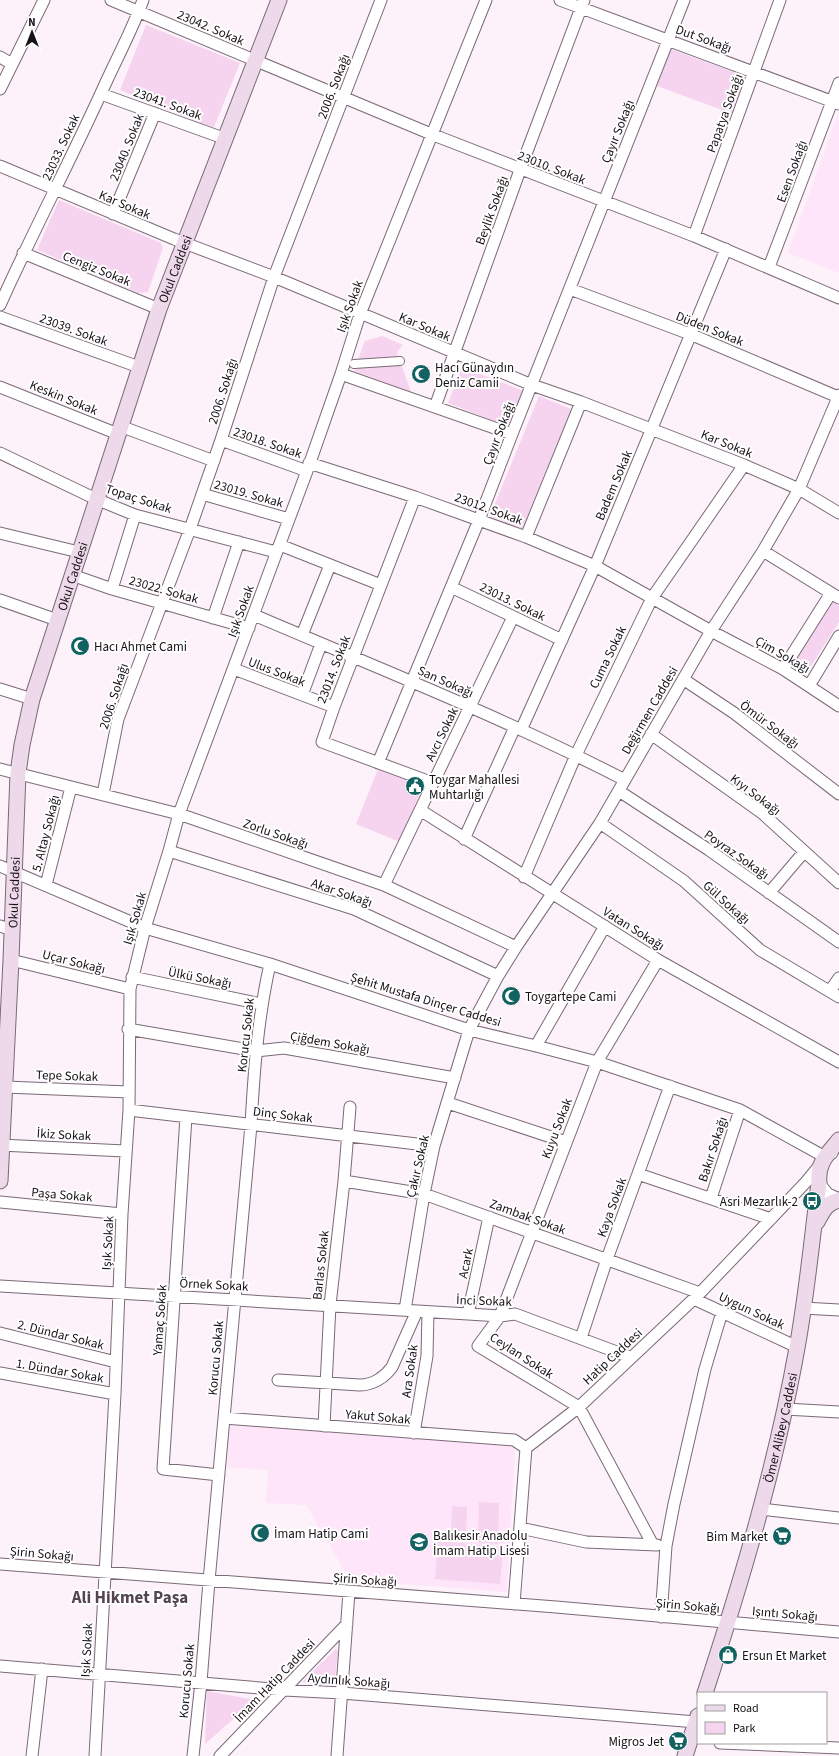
<svg xmlns="http://www.w3.org/2000/svg" width="839" height="1756" viewBox="0 0 839 1756" font-family="'Source Sans 3',sans-serif">
<style>
.built{fill:#ffe5f9}
.green{fill:#f6d3ee}
.lines{fill:none;stroke-linecap:round;stroke-linejoin:round}
.pedestrian-casing{stroke:#7a6a77;stroke-width:10}
.minor-casing{stroke:#7a6a77;stroke-width:13}
.secondary-casing{stroke:#7a6a77;stroke-width:17}
.pedestrian{stroke:#fff;stroke-width:8}
.minor{stroke:#fff;stroke-width:11}
.secondary{stroke:#eed9eb;stroke-width:15}
.labels{text-anchor:middle;stroke-width:4;stroke-linejoin:round;paint-order:stroke}
.street-label{font-size:13px;fill:#171116;stroke:#fff}
.poi-label{font-size:13px;fill:#171116;stroke:#fff;text-anchor:start}
.district-label{font-size:17px;font-weight:bold;fill:#554552;stroke:#fff}
</style>
<rect width="100%" height="100%" fill="#fdf1fa"/>
<path class="built" d="M838,114L839,115V273L788,253Z
M230,1425L515,1446L507,1592L350,1580L306,1505L266,1503L268,1470L226,1467Z"/>
<path class="green" d="M146,25L240,63L214,127L207,126L120,90Z
M671,49L746,77L733,114L657,86Z
M59,200L161,243L163,248L148,292L138,293L37,250Z
M382,336L403,345L397,352L399,359L357,362L365,341Z
M401,364L411,392L354,371L356,365Z
M462,367L524,391L510,427L448,403Z
M539,396L571,409L522,529L490,516Z
M832,601L839,606V622L806,674L791,665Z
M379,767L423,785L400,842L356,824Z
M479,1502L499,1503L498,1544L478,1543Z
M452,1506L467,1507L466,1537L451,1536Z
M438,1541L503,1547L500,1584L435,1579Z
M336,1649L338,1651L334,1687L302,1682Z
M207,1691L255,1700L205,1744Z"/>
<g class="lines">
<g class="pedestrian-casing">
<path id="pedestrian" d="M354,364L400,361"/>
</g>
<g class="minor-casing">
<path id="minor" d="M111,0L431,134L694,236L839,298
M560,0L839,104
M0,57L12,64
M0,89L44,0
M101,94L226,139
M0,166L174,239L274,277L532,385L581,402L744,465L799,489L839,513
M113,214L155,113
M694,236L780,0
M23,253L159,309
M769,267L839,83
M570,289L690,334L838,397
M0,305C34,229 73,156 107,80C119,54 133,28 143,0
M0,317L139,367
M341,374L512,434
M0,387L118,434
M435,407L520,170L584,0
M120,426L214,461
M221,440L307,471
M0,453L96,499L135,515L276,552
M309,463L415,497L526,537L595,566L711,631L783,669L839,706
M202,494L289,519
M415,497L334,707L322,742L433,783
M0,533L79,552
M526,537L581,402
M280,545L381,585
M763,551L839,598
M72,575L112,589L249,628
M451,587L562,640
M112,589L135,515
M0,600L57,620
M254,615C378,668 504,718 625,780
M213,618L239,542
M302,635L330,565
M234,669L334,707
M783,669L831,593
M683,679L734,713L839,794
M809,686L839,636
M0,689L32,699
M302,695L321,644
M521,730L595,566L726,249
M651,734L762,813L839,883
M378,763L479,520L512,434L684,0
M0,769L179,814L384,885L516,947
M619,791L709,850L839,942
M103,794L118,719L190,529L221,440L274,277L381,0
M420,810L658,960L839,1062
M600,823L684,881L760,950L839,997
M464,839L515,727
M169,851L354,909L498,976
M0,866L145,928L270,964L469,1030L536,1046L597,1062L740,1110L825,1157L832,1153
M524,877L576,755L652,598L744,465
M46,885L71,787
M384,885L513,617
M769,893L804,852
M0,926L12,930
M11,960L130,989
M132,977L261,1004
M830,991L839,978
M128,1029L256,1051L284,1048L455,1078
M536,1046L605,926
M5,1087L129,1092
M448,1103L566,1142
M129,1110L434,1146
M186,1117L163,1469L219,1475
M0,1145L125,1151
M638,1174L771,1219
M344,1181L424,1194L700,1293
M819,1183L828,1194L839,1199
M711,1198L740,1110
M0,1202L122,1214
M0,1286L468,1314L500,1316L515,1314L630,1357
M694,1299L797,1347
M803,1308L839,1310
M405,1310L424,1194L434,1146L469,1030L498,976L516,947L600,823L711,631L763,551L799,489L839,395
M468,1314L489,1217
M0,1333L116,1362
M581,1338L607,1259L670,1086
M0,1373L115,1394
M278,1380L360,1385C373,1385 385,1377 392,1367L417,1311
M785,1409L839,1412
M224,1418L514,1440L526,1448
M324,1426L330,1305L344,1181L350,1107
M414,1433L427,1356L428,1312
M761,1509L839,1518
M520,1528L586,1542L657,1545
M653,1545L579,1407L478,1346L500,1316L597,1062L658,960
M0,1564L556,1607L839,1632
M514,1604L526,1448L579,1407L700,1293L806,1182L820,1165
M661,1617L666,1546L674,1504L705,1369L722,1312
M0,1666L284,1690L342,1693L696,1722
M720,1743L839,1748
M32,1756L42,1669
M95,1756L115,1394L122,1214L129,1110L130,989L145,928L169,851L179,814L307,471L341,374L360,314L486,0
M193,1756L201,1682L209,1581L251,1125C254,1070 258,1017 270,964
M220,1756L347,1624
M337,1756L349,1592"/>
</g>
<g class="secondary-casing">
<g id="secondary">
<path id="s1" d="M0,1181L11,960L18,773L22,745L32,699L159,309L279,0"/>
<path d="M817,1222C823,1211 826,1203 839,1200"/>
<path id="s2" d="M705,1693C742,1580 776,1465 797,1348C807,1293 812,1238 819,1183C817,1163 827,1155 839,1140"/>
<path d="M685,1756L698,1716"/>
</g>
</g>
<use href="#pedestrian" class="pedestrian"/>
<use href="#minor" class="minor"/>
<use href="#secondary" class="secondary"/>
</g>
<defs>
<g id="mosque-disc" transform="scale(1)"><circle r="9.5" fill="#126261" stroke="#fff"/><path d="M3.5-4.9A6 6 0 1 0 3.5 4.9A5 5 0 1 1 3.5-4.9Z" fill="#fff"/></g>
<g id="civic-disc" transform="scale(1)"><circle r="9.5" fill="#126261" stroke="#fff"/><path d="M-.6-6.5H3V-4.5H.6V-3L4-1V1h2V6H-6V1h2V-1L-.6-3ZM-1.2 2.5V6h2.4V2.5Z" fill="#fff"/></g>
<g id="bus-disc" transform="scale(1)"><circle r="9.5" fill="#126261" stroke="#fff"/><path d="M-5-6H5V4H4V6H2V4H-2V6H-4V4H-5ZM-3.5-4V0h7V-4ZM-3.5 1.2v1.5H-2V1.2ZM2 1.2v1.5H3.5V1.2Z" fill="#fff"/></g>
<g id="supermarket-disc" transform="scale(1)"><circle r="9.5" fill="#126261" stroke="#fff"/><path d="M-6-5.5h2.5l.6 2H6L4.5 2H-2.5L-4.4-4H-6ZM-1.5 3.2a1.3 1.3 0 1 0 .1 0ZM3 3.2a1.3 1.3 0 1 0 .1 0Z" fill="#fff"/></g>
<g id="school-disc" transform="scale(1)"><circle r="9.5" fill="#126261" stroke="#fff"/><path d="M0-5L7-2L0 1L-7-2ZM-4 1L0 2.5L4 1V4Q0 6-4 4Z" fill="#fff"/></g>
<g id="shop-disc" transform="scale(1)"><circle r="9.5" fill="#126261" stroke="#fff"/><path d="M-5-2.5h2.3a2.7 3.5 0 0 1 5.4 0H5L5.5 6h-11ZM-1.5-2.5h3a1.5 2.3 0 0 0-3 0Z" fill="#fff"/></g>
</defs>
<g fill-rule="evenodd">
<use href="#mosque-disc" x="421" y="374"/>
<use href="#mosque-disc" x="80" y="646"/>
<use href="#civic-disc" x="415" y="786"/>
<use href="#mosque-disc" x="511" y="996"/>
<use href="#bus-disc" x="812" y="1201"/>
<use href="#mosque-disc" x="260" y="1533"/>
<use href="#supermarket-disc" x="782" y="1536"/>
<use href="#school-disc" x="419" y="1542"/>
<use href="#shop-disc" x="728" y="1655"/>
<use href="#supermarket-disc" x="678" y="1741"/>
</g>
<g class="labels">
<g class="street-label">
<text transform="translate(211 27) rotate(23)" y="5">23042. Sokak</text>
<text transform="translate(704 38) rotate(20)" y="5">Dut Sokağı</text>
<text transform="translate(333 86) rotate(-69)" y="5">2006. Sokağı</text>
<text transform="translate(168 103) rotate(20)" y="5">23041. Sokak</text>
<text transform="translate(724 113) rotate(-70)" y="5">Papatya Sokağı</text>
<text transform="translate(617 131) rotate(-68)" y="5">Çayır Sokağı</text>
<text transform="translate(60 147) rotate(-65)" y="5">23033. Sokak</text>
<text transform="translate(126 147) rotate(-68)" y="5">23040. Sokak</text>
<text transform="translate(552 167) rotate(21)" y="5">23010. Sokak</text>
<text transform="translate(791 171) rotate(-70)" y="5">Esen Sokağı</text>
<text transform="translate(125 204) rotate(23)" y="5">Kar Sokak</text>
<text transform="translate(491 210) rotate(-70)" y="5">Beylik Sokağı</text>
<text transform="translate(97 268) rotate(22)" y="5">Cengiz Sokak</text>
<text dy="5" stroke="none"><textPath href="#s1" startOffset="937">Okul Caddesi</textPath></text>
<text transform="translate(349 306) rotate(-70)" y="5">Işık Sokak</text>
<text transform="translate(425 326) rotate(23)" y="5">Kar Sokak</text>
<text transform="translate(710 328) rotate(22)" y="5">Düden Sokak</text>
<text transform="translate(74 329) rotate(20)" y="5">23039. Sokak</text>
<text transform="translate(222 391) rotate(-72)" y="5">2006. Sokağı</text>
<text transform="translate(64 397) rotate(22)" y="5">Keskin Sokak</text>
<text transform="translate(498 433) rotate(-69)" y="5">Çayır Sokağı</text>
<text transform="translate(268 442) rotate(19)" y="5">23018. Sokak</text>
<text transform="translate(727 443) rotate(22)" y="5">Kar Sokak</text>
<text transform="translate(613 485) rotate(-67)" y="5">Badem Sokak</text>
<text transform="translate(249 493) rotate(16)" y="5">23019. Sokak</text>
<text transform="translate(139 498) rotate(18)" y="5">Topaç Sokak</text>
<text transform="translate(489 508) rotate(20)" y="5">23012. Sokak</text>
<text dy="5" stroke="none"><textPath href="#s1" startOffset="613">Okul Caddesi</textPath></text>
<text transform="translate(164 589) rotate(16)" y="5">23022. Sokak</text>
<text transform="translate(513 601) rotate(26)" y="5">23013. Sokak</text>
<text transform="translate(240 611) rotate(-70)" y="5">Işık Sokak</text>
<text transform="translate(783 654) rotate(30)" y="5">Çim Sokağı</text>
<text transform="translate(607 657) rotate(-64)" y="5">Cuma Sokak</text>
<text transform="translate(333 669) rotate(-69)" y="5">23014. Sokak</text>
<text transform="translate(277 671) rotate(21)" y="5">Ulus Sokak</text>
<text transform="translate(446 681) rotate(24)" y="5">San Sokağı</text>
<text transform="translate(113 696) rotate(-72)" y="5">2006. Sokağı</text>
<text transform="translate(649 710) rotate(-60)" y="5">Değirmen Caddesi</text>
<text transform="translate(770 724) rotate(37)" y="5">Ömür Sokağı</text>
<text transform="translate(441 734) rotate(-64)" y="5">Avcı Sokak</text>
<text transform="translate(756 794) rotate(37)" y="5">Kıyı Sokağı</text>
<text transform="translate(45 833) rotate(-76)" y="5">5. Altay Sokağı</text>
<text transform="translate(276 833) rotate(19)" y="5">Zorlu Sokağı</text>
<text transform="translate(737 854) rotate(35)" y="5">Poyraz Sokağı</text>
<text transform="translate(342 892) rotate(19)" y="5">Akar Sokağı</text>
<text dy="5" stroke="none"><textPath href="#s1" startOffset="289">Okul Caddesi</textPath></text>
<text transform="translate(727 902) rotate(42)" y="5">Gül Sokağı</text>
<text transform="translate(134 918) rotate(-74)" y="5">Işık Sokak</text>
<text transform="translate(634 928) rotate(32)" y="5">Vatan Sokağı</text>
<text transform="translate(74 961) rotate(14)" y="5">Uçar Sokağı</text>
<text transform="translate(200 977) rotate(11)" y="5">Ülkü Sokağı</text>
<text transform="translate(426 999) rotate(17)" y="5">Şehit Mustafa Dinçer Caddesi</text>
<text transform="translate(245 1035) rotate(-84)" y="5">Korucu Sokak</text>
<text transform="translate(330 1042) rotate(10)" y="5">Çiğdem Sokağı</text>
<text transform="translate(67 1075) rotate(2)" y="5">Tepe Sokak</text>
<text transform="translate(283 1114) rotate(7)" y="5">Dinç Sokak</text>
<text transform="translate(556 1128) rotate(-69)" y="5">Kuyu Sokak</text>
<text transform="translate(64 1134) rotate(3)" y="5">İkiz Sokak</text>
<text transform="translate(712 1149) rotate(-72)" y="5">Bakır Sokağı</text>
<text transform="translate(417 1166) rotate(-77)" y="5">Çakır Sokak</text>
<text transform="translate(62 1194) rotate(5)" y="5">Paşa Sokak</text>
<text transform="translate(611 1207) rotate(-70)" y="5">Kaya Sokak</text>
<text transform="translate(528 1216) rotate(20)" y="5">Zambak Sokak</text>
<text transform="translate(107 1243) rotate(-87)" y="5">Işık Sokak</text>
<text transform="translate(465 1263) rotate(-78)" y="5">Acark</text>
<text transform="translate(320 1265) rotate(-84)" y="5">Barlas Sokak</text>
<text transform="translate(214 1284) rotate(3)" y="5">Örnek Sokak</text>
<text transform="translate(484 1300) rotate(2)" y="5">İnci Sokak</text>
<text transform="translate(752 1310) rotate(25)" y="5">Uygun Sokak</text>
<text transform="translate(159 1320) rotate(-86)" y="5">Yamaç Sokak</text>
<text transform="translate(61 1334) rotate(14)" y="5">2. Dündar Sokak</text>
<text transform="translate(522 1355) rotate(33)" y="5">Ceylan Sokak</text>
<text transform="translate(612 1356) rotate(-43)" y="5">Hatip Caddesi</text>
<text transform="translate(215 1358) rotate(-85)" y="5">Korucu Sokak</text>
<text transform="translate(60 1370) rotate(10)" y="5">1. Dündar Sokak</text>
<text transform="translate(409 1371) rotate(-82)" y="5">Ara Sokak</text>
<text transform="translate(378 1416) rotate(5)" y="5">Yakut Sokak</text>
<text dy="5" stroke="none"><textPath href="#s2" startOffset="276">Ömer Alibey Caddesi</textPath></text>
<text transform="translate(42 1553) rotate(5)" y="5">Şirin Sokağı</text>
<text transform="translate(365 1579) rotate(4)" y="5">Şirin Sokağı</text>
<text transform="translate(688 1605) rotate(5)" y="5">Şirin Sokağı</text>
<text transform="translate(785 1613) rotate(5)" y="5">Işıntı Sokağı</text>
<text transform="translate(86 1650) rotate(-87)" y="5">Işık Sokak</text>
<text transform="translate(274 1680) rotate(-46)" y="5">İmam Hatip Caddesi</text>
<text transform="translate(349 1680) rotate(4)" y="5">Aydınlık Sokağı</text>
<text transform="translate(186 1681) rotate(-85)" y="5">Korucu Sokak</text>
</g>
<g class="poi-label">
<text x="435" y="372">Hacı Günaydın<tspan x="435" dy="15">Deniz Camii</tspan></text>
<text x="94" y="651">Hacı Ahmet Cami</text>
<text x="429" y="784">Toygar Mahallesi<tspan x="429" dy="15">Muhtarlığı</tspan></text>
<text x="525" y="1001">Toygartepe Cami</text>
<text x="798" y="1206" text-anchor="end">Asri Mezarlık-2</text>
<text x="274" y="1538">İmam Hatip Cami</text>
<text x="433" y="1540">Balıkesir Anadolu<tspan x="433" dy="15">İmam Hatip Lisesi</tspan></text>
<text x="768" y="1541" text-anchor="end">Bim Market</text>
<text x="742" y="1660">Ersun Et Market</text>
<text x="664" y="1746" text-anchor="end">Migros Jet</text>
</g>
<g class="district-label">
<text x="130" y="1603">Ali Hikmet Paşa</text>
</g>
</g>
<rect x="697" y="1692" width="130" height="52" fill="#ffffff" stroke="#a2a0a2"/>
<rect x="705" y="1705" width="20" height="6" fill="#eed9eb" stroke="#a2a0a2"/>
<text x="733" y="1712" font-size="12" fill="#171116">Road</text>
<rect x="705" y="1722" width="20" height="12" fill="#f6d3ee" stroke="#a2a0a2"/>
<text x="733" y="1732" font-size="12" fill="#171116">Park</text>
<g transform="translate(32 32)" stroke="#ffffff" stroke-width="3" paint-order="stroke">
<path d="M0-3L7 15L0 10L-7 15Z" fill="#171116"/>
<text y="-6" font-size="11" font-weight="bold" text-anchor="middle" fill="#171116">N</text>
</g>
</svg>
